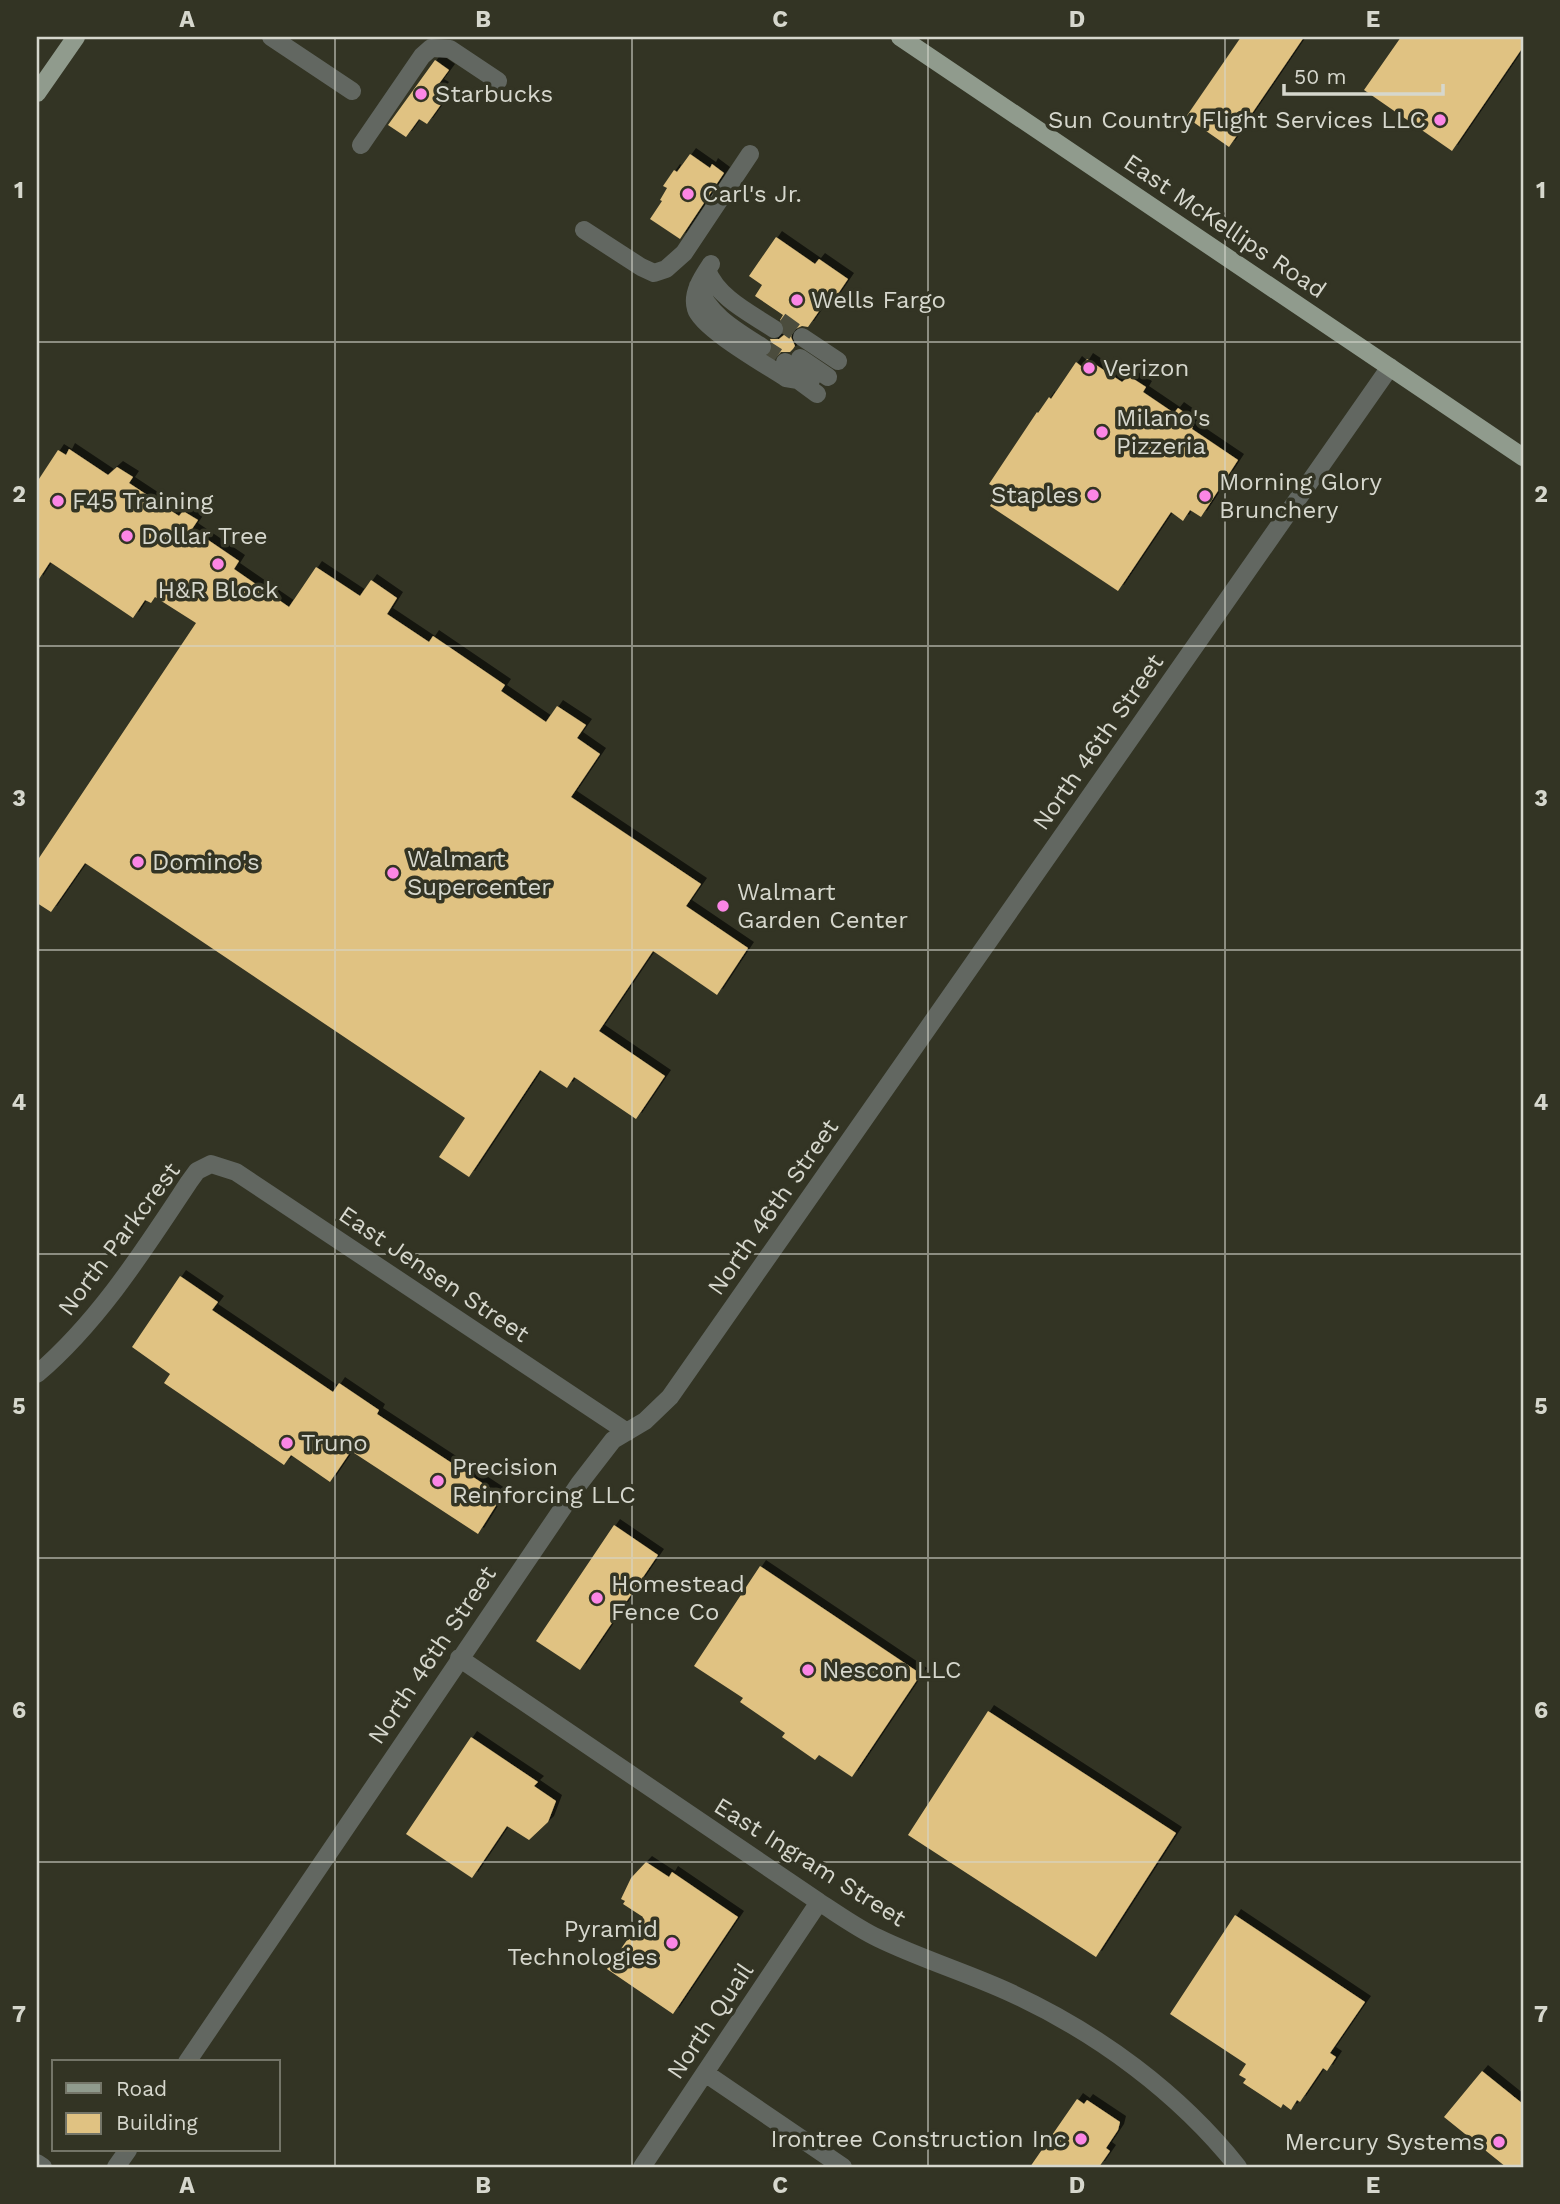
<svg xmlns="http://www.w3.org/2000/svg" width="1560" height="2204" viewBox="0 0 1560 2204" font-family="'Work Sans',sans-serif">
<style>
.building{fill:#e0c282;filter:url(#shadow)}
.lines{fill:none;stroke-linecap:round;stroke-linejoin:round}
.minor-tunnel{stroke:#4b4c3d;stroke-width:18;stroke-dasharray:18 9;stroke-linecap:butt}
.minor{stroke:#626761;stroke-width:18}
.major{stroke:#909b8d;stroke-width:18}
.grid{fill:none;stroke:#d6d7cd;stroke-width:2;stroke-opacity:0.55}
.poi-dot{fill:#fb86e5;stroke:#333424;stroke-width:2.5}
.labels{text-anchor:middle;stroke-width:7;stroke-linejoin:round;paint-order:stroke}
.poi-label{font-size:24px;fill:#d6d7cd;stroke:#333424;text-anchor:start}
.street-label{font-size:24px;fill:#d6d7cd;stroke:#333424}
.neatline{fill:none;stroke:#d6d7cd;stroke-width:2.5}
.grid-label{font-size:23px;text-anchor:middle;font-weight:bold;fill:#d6d7cd}
</style>
<defs>
<filter id="shadow"><feDropShadow dx="6" dy="-6" stdDeviation="0" flood-color="#0009"/></filter>
</defs>
<rect width="100%" height="100%" fill="#333424"/>
<path class="building" d="M1241,37H1304L1229,147L1186,117Z
M1401,37H1523V47L1452,151L1364,90Z
M435,60L449,70L438,85L443,88L435,98L442,103L427,124L419,119L406,137L388,125Z
M690,154L710,168L712,164L724,173L680,239L650,219L662,201L660,200L667,188L663,186L674,170L677,172Z
M776,237L815,264L819,259L848,279L829,307L824,304L808,327L802,326L793,330L791,337L795,346L793,349L790,352H781L775,358L770,355L773,347L770,339H779L784,335V324L780,320L783,315L755,296L762,285L749,276Z
M1087,359L1122,382L1129,376L1146,387L1143,392L1174,413L1178,408L1195,420L1192,429L1238,460L1201,517L1190,510L1183,521L1171,512L1118,591L990,506L1000,490L989,484L1037,412L1038,413L1049,397L1051,399L1076,362L1082,367Z
M69,449L108,475L117,467L133,477L129,483L179,516L183,511L198,520L192,529L239,561L234,569L289,607L316,567L360,596L371,580L397,598L387,614L429,642L433,636L505,685L501,691L546,722L557,706L586,725L577,738L600,754L571,797L701,884L686,906L748,948L717,995L653,951L599,1031L665,1076L636,1119L574,1077L567,1088L540,1070L469,1177L439,1157L465,1118L85,863L51,912L37,903V861L196,623L155,597L151,603L145,600L133,618L50,562L37,582V482L58,450L66,455Z
M180,1276L218,1302L212,1310L333,1392L339,1383L379,1410L377,1414L502,1496L478,1534L351,1451L330,1482L291,1455L284,1465L164,1383L170,1374L132,1347Z
M614,1525L658,1555L580,1670L536,1641Z
M760,1566L921,1674L852,1777L819,1755L815,1760L782,1737L785,1733L740,1702L743,1698L694,1666Z
M988,1711L1176,1833L1096,1957L908,1835Z
M471,1737L538,1782L534,1786L556,1801L548,1822L529,1840L507,1826L472,1878L406,1834Z
M646,1862L669,1877L672,1872L738,1917L673,2014L607,1969L643,1917L623,1904L625,1901L621,1899L631,1878Z
M1235,1915L1365,2002L1330,2053L1336,2057L1327,2071L1323,2068L1300,2102L1297,2100L1291,2110L1283,2104L1281,2108L1243,2083L1246,2079L1239,2075L1246,2064L1170,2014Z
M1482,2071L1523,2104V2167H1506L1444,2117Z
M1077,2099L1084,2104L1087,2100L1120,2122L1118,2130L1106,2148L1110,2151L1099,2167H1030Z"/>
<g class="lines">
<path class="minor-tunnel" d="M780,321L802,337
M762,347L785,362"/>
<path class="minor" d="M271,37L352,91
M361,145L422,56L431,48L450,49L498,81
M584,230L641,267L654,273L666,269L684,253L750,154
M711,264C703,276 691,293 696,309C701,328 768,366 786,378L798,380L817,394
M707,270C718,298 750,313 774,329
M698,286C708,315 737,331 762,347
M802,337L838,361
M800,358L828,377
M785,362L811,380
M37,1374C99,1321 144,1250 189,1182L197,1171L211,1164L236,1172L627,1432
M459,1658L819,1902C838,1914 857,1928 878,1938C921,1959 968,1973 1011,1993C1098,2033 1179,2093 1238,2167
M187,2062L579,1484L613,1440L645,1421L670,1397L1390,367
M705,2073L843,2167
M37,2163L43,2167
M116,2167L128,2150
M642,2167L819,1902"/>
<path class="major" d="M900,37L1523,457
M37,93L76,37"/>
</g>
<path class="grid" d="M335,37V2167M632,37V2167M928,37V2167M1225,37V2167M37,342H1523M37,646H1523M37,950H1523M37,1254H1523M37,1558H1523M37,1862H1523"/>
<g class="poi-dot">
<circle cx="421" cy="94" r="7"/>
<circle cx="1440" cy="120" r="7"/>
<circle cx="688" cy="194" r="7"/>
<circle cx="797" cy="300" r="7"/>
<circle cx="1089" cy="368" r="7"/>
<circle cx="1102" cy="432" r="7"/>
<circle cx="1093" cy="495" r="7"/>
<circle cx="1205" cy="496" r="7"/>
<circle cx="58" cy="501" r="7"/>
<circle cx="127" cy="536" r="7"/>
<circle cx="218" cy="564" r="7"/>
<circle cx="138" cy="862" r="7"/>
<circle cx="393" cy="873" r="7"/>
<circle cx="723" cy="906" r="7"/>
<circle cx="287" cy="1443" r="7"/>
<circle cx="438" cy="1481" r="7"/>
<circle cx="597" cy="1598" r="7"/>
<circle cx="808" cy="1670" r="7"/>
<circle cx="672" cy="1943" r="7"/>
<circle cx="1081" cy="2139" r="7"/>
<circle cx="1499" cy="2142" r="7"/>
</g>
<g class="labels">
<g class="poi-label">
<text x="435" y="102">Starbucks</text>
<text x="1426" y="128" text-anchor="end">Sun Country Flight Services LLC</text>
<text x="702" y="202">Carl's Jr.</text>
<text x="811" y="308">Wells Fargo</text>
<text x="1103" y="376">Verizon</text>
<text x="1116" y="426">Milano's<tspan x="1116" dy="28">Pizzeria</tspan></text>
<text x="1219" y="490">Morning Glory<tspan x="1219" dy="28">Brunchery</tspan></text>
<text x="1079" y="503" text-anchor="end">Staples</text>
<text x="72" y="509">F45 Training</text>
<text x="141" y="544">Dollar Tree</text>
<text x="218" y="598" text-anchor="middle">H&amp;R Block</text>
<text x="407" y="867">Walmart<tspan x="407" dy="28">Supercenter</tspan></text>
<text x="152" y="870">Domino's</text>
<text x="737" y="900">Walmart<tspan x="737" dy="28">Garden Center</tspan></text>
<text x="301" y="1451">Truno</text>
<text x="452" y="1475">Precision<tspan x="452" dy="28">Reinforcing LLC</tspan></text>
<text x="611" y="1592">Homestead<tspan x="611" dy="28">Fence Co</tspan></text>
<text x="822" y="1678">Nescon LLC</text>
<text x="658" y="1937" text-anchor="end">Pyramid<tspan x="658" dy="28">Technologies</tspan></text>
<text x="1067" y="2147" text-anchor="end">Irontree Construction Inc</text>
<text x="1485" y="2150" text-anchor="end">Mercury Systems</text>
</g>
<g class="street-label">
<text transform="translate(1225 226) rotate(34)" y="8">East McKellips Road</text>
<text transform="translate(1098 742) rotate(-55)" y="8">North 46th Street</text>
<text transform="translate(773 1207) rotate(-55)" y="8">North 46th Street</text>
<text transform="translate(119 1239) rotate(-53)" y="8">North Parkcrest</text>
<text transform="translate(434 1274) rotate(34)" y="8">East Jensen Street</text>
<text transform="translate(432 1655) rotate(-56)" y="8">North 46th Street</text>
<text transform="translate(810 1862) rotate(32)" y="8">East Ingram Street</text>
<text transform="translate(710 2021) rotate(-56)" y="8">North Quail</text>
</g>
</g>
<rect width="1560" height="2204" fill="none" stroke="#333424" stroke-width="77"/>
<rect x="52" y="2060" width="228" height="91" fill="#333424" stroke="#747568" stroke-width="2"/>
<rect x="66" y="2083" width="35" height="10" fill="#909b8d" stroke="#747568" stroke-width="2"/>
<text x="116" y="2096" font-size="21" fill="#d6d7cd">Road</text>
<rect x="66" y="2113" width="35" height="21" fill="#e0c282" stroke="#747568" stroke-width="2"/>
<text x="116" y="2130" font-size="21" fill="#d6d7cd">Building</text>
<path d="M1284 84v10h159v-10" fill="none" stroke="#d6d7cd" stroke-width="3.5"/>
<text x="1294" y="84" font-size="21" fill="#d6d7cd" stroke="#333424" stroke-width="5" paint-order="stroke">50 m</text>
<rect x="38" y="38" width="1484" height="2128" class="neatline"/>
<g class="grid-label">
<text x="187" y="27">A</text>
<text x="483" y="27">B</text>
<text x="780" y="27">C</text>
<text x="1077" y="27">D</text>
<text x="1373" y="27">E</text>
<text x="19" y="198">1</text>
<text x="1541" y="198">1</text>
<text x="19" y="502">2</text>
<text x="1541" y="502">2</text>
<text x="19" y="806">3</text>
<text x="1541" y="806">3</text>
<text x="19" y="1110">4</text>
<text x="1541" y="1110">4</text>
<text x="19" y="1414">5</text>
<text x="1541" y="1414">5</text>
<text x="19" y="1718">6</text>
<text x="1541" y="1718">6</text>
<text x="19" y="2022">7</text>
<text x="1541" y="2022">7</text>
<text x="187" y="2193">A</text>
<text x="483" y="2193">B</text>
<text x="780" y="2193">C</text>
<text x="1077" y="2193">D</text>
<text x="1373" y="2193">E</text>
</g>
</svg>
